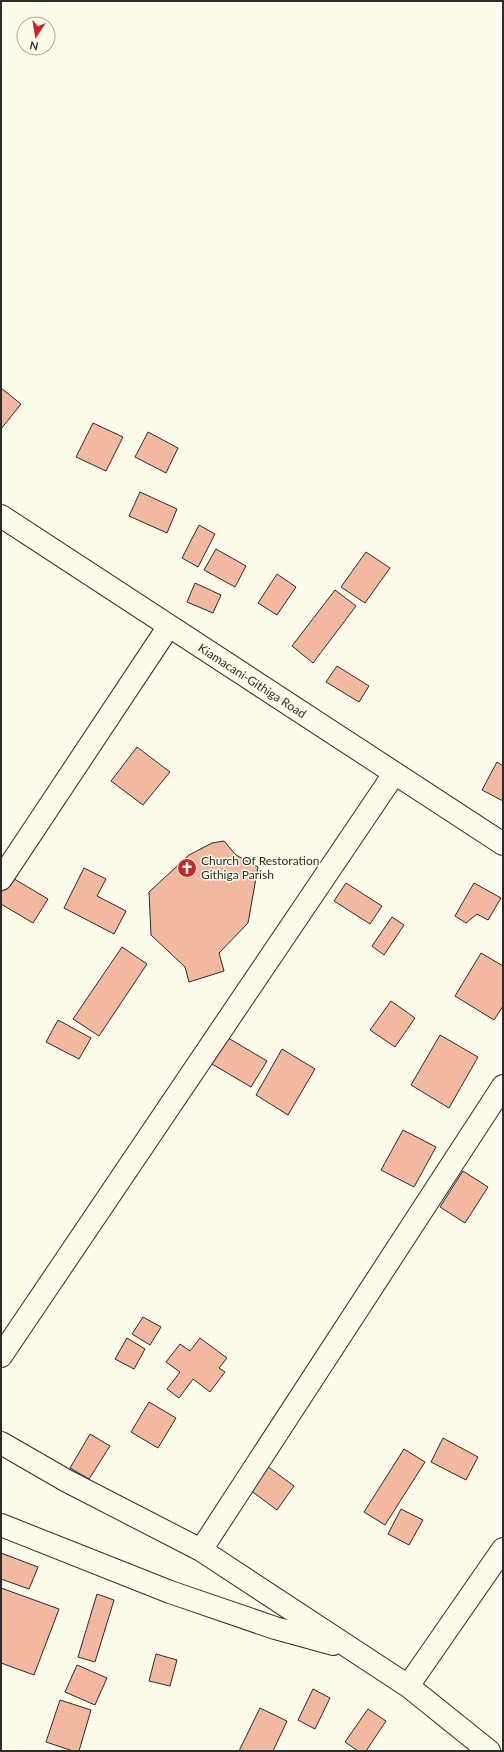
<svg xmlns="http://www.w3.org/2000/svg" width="504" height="1752" viewBox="0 0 504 1752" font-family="Lato,sans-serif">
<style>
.building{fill:#f2b8a0;stroke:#2b2b2b}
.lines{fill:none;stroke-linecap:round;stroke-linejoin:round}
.street-casing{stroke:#2b2b2b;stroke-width:24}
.street{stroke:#fdfbea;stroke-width:22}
.labels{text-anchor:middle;stroke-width:3;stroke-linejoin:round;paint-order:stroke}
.street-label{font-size:12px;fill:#2b2b2b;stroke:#fdfbea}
.poi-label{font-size:12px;fill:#2b2b2b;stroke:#fdfbea;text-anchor:start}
</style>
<rect width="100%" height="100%" fill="#fdfbea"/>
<path class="building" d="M1,388L21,404L1,429Z
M93,423L123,437L106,471L76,457Z
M148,432L178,448L166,473L135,457Z
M140,492L177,509L167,533L129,516Z
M199,525L215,534L198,567L182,558Z
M216,549L246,566L235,587L204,570Z
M366,552L390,568L365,603L341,587Z
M277,574L296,587L277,615L258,603Z
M195,583L221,595L213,613L187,602Z
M335,590L356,606L313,663L292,646Z
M337,666L369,686L359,702L326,682Z
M137,747L170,772L143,805L111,781Z
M497,762L503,766V801L482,790Z
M224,841L236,855L258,867L248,923L219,953L224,971L189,982L185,967L151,935L149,892L189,855L212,843Z
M84,868L106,879L97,896L126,911L114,934L64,908Z
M11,877L48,899L33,923L1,904V893Z
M346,883L382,906L370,924L334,901Z
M474,883L501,898L488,920L477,914L466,923L455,916Z
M392,917L404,925L384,955L372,946Z
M122,947L147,964L99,1036L73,1019Z
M481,953L503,966V1006L494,1020L455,996Z
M391,1001L415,1018L395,1047L370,1030Z
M58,1020L91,1038L79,1059L46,1042Z
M223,1035L267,1061L251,1087L207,1061Z
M440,1035L478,1057L449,1108L411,1085Z
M282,1049L315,1069L288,1115L256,1095Z
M403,1130L436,1147L414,1187L381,1170Z
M463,1171L488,1187L465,1223L440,1207Z
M143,1317L161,1327L150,1345L132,1334Z
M127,1338L145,1349L134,1369L115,1359Z
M200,1338L227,1358L219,1368L225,1372L210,1392L193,1379L179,1398L167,1389L180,1372L166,1362L180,1344L190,1351Z
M149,1402L176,1418L158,1448L131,1432Z
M90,1434L110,1446L89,1479L70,1468Z
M443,1438L478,1457L466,1480L431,1462Z
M404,1449L425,1462L385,1525L364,1512Z
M267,1466L294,1486L277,1510L250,1490Z
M401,1509L423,1520L409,1545L388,1534Z
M1,1553L38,1567L29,1589L1,1579Z
M1,1588L59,1609L34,1675L1,1663Z
M97,1594L114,1600L95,1662L78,1657Z
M156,1654L177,1660L170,1686L149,1681Z
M77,1665L107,1678L95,1705L65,1692Z
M313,1689L330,1698L315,1729L298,1720Z
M60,1700L91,1710L79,1751H73L46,1742Z
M260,1708L287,1721L273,1751H239Z
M368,1709L386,1721L366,1751H358L345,1742Z"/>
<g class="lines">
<g class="street-casing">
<path id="street" d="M1,516L503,844
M1,879L169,626
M1,1356L394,774
M1,1443L67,1481L201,1550L408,1686L489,1751
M1,1525L170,1592L275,1628L333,1644
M201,1550L503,1086
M408,1686L503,1549"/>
</g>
<use href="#street" class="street"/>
</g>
<defs>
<g id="church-disc" transform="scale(1)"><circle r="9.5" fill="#c62828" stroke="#fdfbea"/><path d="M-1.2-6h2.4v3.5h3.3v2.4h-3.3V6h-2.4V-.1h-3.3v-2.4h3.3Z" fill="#fff"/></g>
</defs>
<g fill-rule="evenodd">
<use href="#church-disc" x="187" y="868"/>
</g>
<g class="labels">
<g class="street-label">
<text transform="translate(252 681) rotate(33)" y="4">Kiamacani-Githiga Road</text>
</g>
<g class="poi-label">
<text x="201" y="865">Church Of Restoration<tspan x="201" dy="14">Githiga Parish</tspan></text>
</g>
</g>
<rect width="504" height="1752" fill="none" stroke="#2b2b2b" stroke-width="4"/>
<g transform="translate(36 36) rotate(192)"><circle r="19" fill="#fdfbea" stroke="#a9a89e"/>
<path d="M0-3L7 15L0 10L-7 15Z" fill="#c62828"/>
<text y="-6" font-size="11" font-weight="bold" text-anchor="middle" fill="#2b2b2b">N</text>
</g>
</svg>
